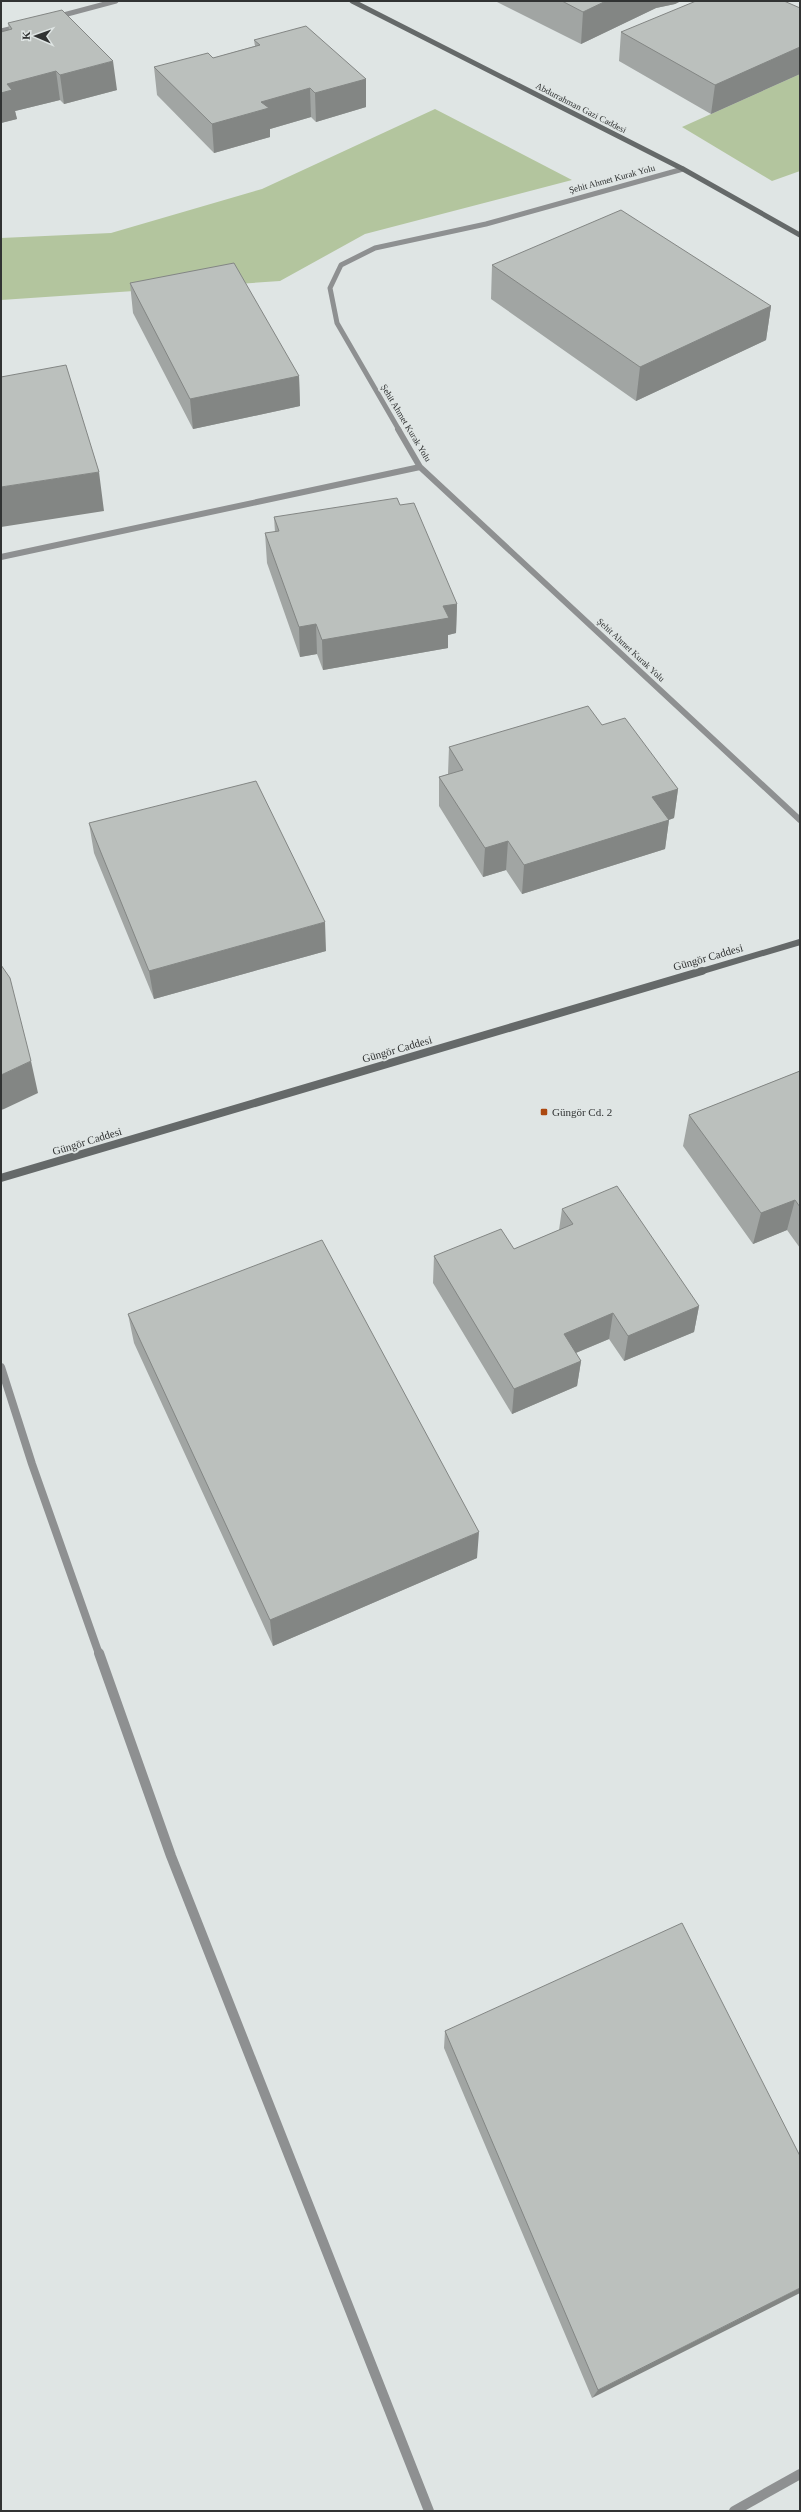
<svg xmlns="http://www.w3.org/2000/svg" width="801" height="2512" viewBox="0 0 801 2512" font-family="Georgia,serif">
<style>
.green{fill:#b3c59e}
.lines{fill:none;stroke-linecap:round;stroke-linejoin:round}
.street-far3{stroke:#8e9091;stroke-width:5}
.street-far2{stroke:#8e9091;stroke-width:6}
.street-far1{stroke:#8e9091;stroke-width:8}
.street{stroke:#8e9091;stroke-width:10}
.secondary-far2{stroke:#656969;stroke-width:5}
.secondary-far1{stroke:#656969;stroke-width:6}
.secondary{stroke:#656969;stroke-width:8}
.wall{fill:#a1a5a3}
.shaded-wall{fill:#838684}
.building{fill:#bbc0bd;stroke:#838684}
.poi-dot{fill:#ac4911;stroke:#dfe5e4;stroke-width:1.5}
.labels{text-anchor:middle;stroke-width:4;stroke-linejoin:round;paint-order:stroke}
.far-street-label{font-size:9px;fill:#313333;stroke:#dfe5e4}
.street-label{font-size:11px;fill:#313333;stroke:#dfe5e4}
.poi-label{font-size:11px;fill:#313333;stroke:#dfe5e4;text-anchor:start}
</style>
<rect width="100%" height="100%" fill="#dfe5e4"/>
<path class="green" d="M800,74V171L772,181L682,127Z
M435,109L572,180L365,234L280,281L1,300V238L111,233L262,189Z"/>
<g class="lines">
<path class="street-far3" d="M56,17L116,1
M1,31L18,27
M399,430L337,323L330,288L341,265L375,248L486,224L683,169"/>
<path class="street-far2" d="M398,429L420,467L800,820
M1,557L420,467"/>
<path class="street-far1" d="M1,1367L32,1464L99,1654"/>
<path class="street" d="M99,1653L171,1856L429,2511
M734,2511L800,2474"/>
<path class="secondary-far2" d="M352,1L683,169L800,235"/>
<path class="secondary-far1" d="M699,972L800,942"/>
<path class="secondary" d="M1,1178L702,971"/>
</g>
<path class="wall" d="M495,1H681L675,4L656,8L581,44Z
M800,8V74L711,114L619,61L621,32Z
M8,23L117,90L64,104L60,100L15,111L17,119L1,123V32L9,30Z
M254,40L366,79V107L316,122L311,117L270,129V137L214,153L157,95L154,67L213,58L255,46Z
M492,265L771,306L766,340L636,401L491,299Z
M130,283L299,376L300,406L193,429L133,313Z
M400,505L457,604L456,633L448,635V648L323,670L317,654L300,657L267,563L265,533L275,532L274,517Z
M602,725L678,789L674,818L669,820L665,849L522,894L506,870L483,877L439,806V777L448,774L449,747Z
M89,823L326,951L154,999L94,853Z
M800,1071V1248L787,1230L753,1244L683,1146L689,1115Z
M562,1209L699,1306L694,1332L624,1361L609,1339L576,1353L581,1361L577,1386L512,1414L433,1283L434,1256L514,1249L559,1230Z
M128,1314L477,1558L273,1646L134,1343Z
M445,2031L800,2156L592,2398L444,2048Z"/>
<path class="shaded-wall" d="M606,1H681L675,4L656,8L581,44L583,12Z
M800,47V74L711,114L715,85Z
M113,61L117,90L64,104L60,75Z
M56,71L60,100L15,111L17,119L1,123V93L7,84Z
M366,79V107L316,122L315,93Z
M310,88L311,117L270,129V137L214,153L212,124L261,102Z
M771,306L766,340L636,401L640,367Z
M299,376L300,406L193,429L190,399Z
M99,472L104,511L1,527V487Z
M457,604L456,633L448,635V648L323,670L322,640L443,606Z
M316,624L317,654L300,657L299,627Z
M678,789L674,818L659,823L669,820L665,849L522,894L524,865L652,797Z
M508,841L506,870L483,877L485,848Z
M325,922L326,951L154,999L149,971Z
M31,1061L38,1093L4,1109L1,1110V1075Z
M795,1200L787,1230L753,1244L761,1213Z
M699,1306L694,1332L624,1361L628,1336Z
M613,1313L609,1339L561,1359L564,1334Z
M581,1361L577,1386L512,1414L514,1389Z
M479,1532L477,1558L273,1646L270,1620Z
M800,2288V2293L592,2398L598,2390Z"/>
<path class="building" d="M562,1H606L583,12Z
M696,1H784L800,8V47L715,85L621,32Z
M62,10L113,61L60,75L56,71L7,84L12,90L1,93V32L12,29L8,23Z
M306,26L366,79L315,93L310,88L261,102L269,108L212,124L154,67L208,53L213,58L260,45L254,40Z
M621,210L771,306L640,367L492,265Z
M234,263L299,376L190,399L130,283Z
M66,365L99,472L1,487V377Z
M397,498L400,505L414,503L457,604L443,606L449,618L322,640L316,624L299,627L265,533L279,531L274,517Z
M588,706L602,725L625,718L678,789L652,797L669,820L524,865L508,841L485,848L439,777L463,770L449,747Z
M256,781L325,922L149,971L89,823Z
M1,965L10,978L31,1061L1,1075Z
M800,1071V1207L795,1200L761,1213L689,1115Z
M617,1186L699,1306L628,1336L613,1313L564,1334L581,1361L514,1389L434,1256L501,1229L514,1249L573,1224L562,1209Z
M322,1240L479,1532L270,1620L128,1314Z
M682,1923L800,2156V2288L598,2390L445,2031Z"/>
<rect class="poi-dot" x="540" y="1108" width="8" height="8" rx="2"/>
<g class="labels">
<g class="far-street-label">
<text transform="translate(581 108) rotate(27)" y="3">Abdurrahman Gazi Caddesi</text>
<text transform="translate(612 179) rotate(-15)" y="3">Şehit Ahmet Kurak Yolu</text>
<text transform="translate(406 423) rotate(59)" y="3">Şehit Ahmet Kurak Yolu</text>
<text transform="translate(631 650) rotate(43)" y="3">Şehit Ahmet Kurak Yolu</text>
</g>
<g class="street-label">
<text transform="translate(708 957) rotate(-16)" y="4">Güngör Caddesi</text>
<text transform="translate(397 1049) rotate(-16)" y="4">Güngör Caddesi</text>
<text transform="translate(87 1141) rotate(-17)" y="4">Güngör Caddesi</text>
</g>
<g class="poi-label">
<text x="552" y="1116">Güngör Cd. 2</text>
</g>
</g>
<rect width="801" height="2512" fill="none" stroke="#313333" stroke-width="4"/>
<g transform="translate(36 36) rotate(272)" stroke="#dfe5e4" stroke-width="3" paint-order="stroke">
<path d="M0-3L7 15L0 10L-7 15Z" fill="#313333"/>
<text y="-6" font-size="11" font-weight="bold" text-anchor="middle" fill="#313333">K</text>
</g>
</svg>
